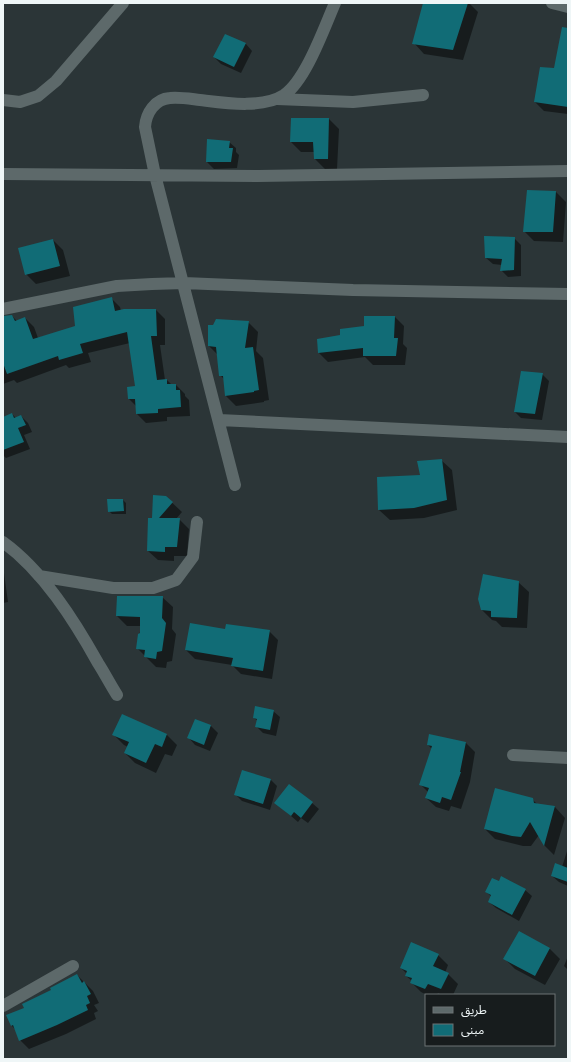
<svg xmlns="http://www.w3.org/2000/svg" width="571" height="1062" viewBox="0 0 571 1062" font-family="Helvetica,'Noto Sans Arabic',sans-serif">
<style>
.shadow{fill:#0007}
.building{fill:#116c76}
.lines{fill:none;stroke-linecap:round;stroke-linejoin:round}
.minor{stroke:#5d696a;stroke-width:12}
</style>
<rect width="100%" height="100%" fill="#2b3537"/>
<path class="shadow" d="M424,3H469L478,12L463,60L424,54L414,43Z
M225,35L246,44L252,51L241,73L221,64L214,57Z
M568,39V114L544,111L535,102L555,69Z
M292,119H329L339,129L337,169H325L315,159L314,152H301L291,142Z
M208,140L229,142L236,148V152L239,155L237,168L214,169L207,162Z
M556,192L566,202L563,242L534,241L524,231Z
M514,238L521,245V276L508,277L501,270L502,265L493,264L486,258Z
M53,240L63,250L70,276L36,284L26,274Z
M111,298L120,307L121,311L156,310L165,319V345H160L165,380H167L172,385H176L185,394V396L189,400L190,416L167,417V421L146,423L137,414V407L129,399L136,387L130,343L88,353L91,362L69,368L66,365L17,383L14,380L3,384V317L12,316L17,321L25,318L34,327L38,338L76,327Z
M395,317L404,326L403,344L407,348L405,365H373L365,357L328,362L319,353L341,336L365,326Z
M248,322L258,332L256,351L263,358L269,400L264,401V402L236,406L226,396L224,379L220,375L218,355L209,346Z
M542,374L549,381L542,420L521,418L515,412Z
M12,414L16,418L21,416L28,423L32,432L24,435L30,449L6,458L3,455V418Z
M441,460L452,470L457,510L424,518L390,520L379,510Z
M166,497L182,512L176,519H179L189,529L187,556H174V561L158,560L148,551Z
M123,500L126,503V514H112L109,511Z
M3,572L4,573L8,602L3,603Z
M518,582L529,592L527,628L502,627L496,621L492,620L482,610Z
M162,597L173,607L172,629L176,634L172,661L167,662L166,668L156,667L137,648L141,626H127L117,616Z
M226,630L269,631L278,640L272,679L241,674L232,665L195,659L186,650Z
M273,711L280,717L276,736L263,733L257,727L258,721L254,718Z
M122,715L167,735L177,745L172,756L165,754L156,773L135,763L125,753L128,747L124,745L114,735Z
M196,720L211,726L218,733L210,751L195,745L189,738Z
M466,743L475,752L470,782L461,809L451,806L449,811L436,807L426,798L428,792L420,784L432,749L428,745Z
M270,779L277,786L270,810L242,801L235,794Z
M532,799L538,805L555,807L565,818L554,855L544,845L539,835L531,846H523L495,839L485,829Z
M276,803H312L319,809L308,823L301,818L298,822Z
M568,848V886L559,882L552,876L562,867Z
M525,890L532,896L519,921L496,908L489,902L492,897L486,892Z
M519,932L550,949L560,959L545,985L515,969L505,959Z
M438,955L448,965L445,973L448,974L458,984L453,995H442L438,993L437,995H427L421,992L411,982L412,981L406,976L407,974L401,968Z
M568,956V970L564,966Z
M77,975L93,991L99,1003L94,1005L98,1011L94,1013L96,1019L66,1034L29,1049L20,1040L15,1029L11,1025L25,1009Z"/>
<path class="building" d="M423,3H468L453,50L412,44Z
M562,27L568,28V107L534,102L540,67L554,68Z
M225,34L246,43L234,67L213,57Z
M291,118H329L328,159H314L313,142H290Z
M207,139L230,141L229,148H233L231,162H206Z
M527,190L556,191L553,232H523Z
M484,236L515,237L514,270L500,271L502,259L485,258Z
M53,239L60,266L25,275L18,248Z
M112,297L115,311L124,309H156L157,336H151L157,380L167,379V384H176V390H180L181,407L158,409V413L136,414L135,399H128L127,387L135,386L127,332L80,344L83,353L59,360L58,356L7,374L3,363V316L12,315L15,321L25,317L33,339L75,326L73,307Z
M364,316H395L394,338H398L396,356H363V348L318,353L317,339L340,335V329L364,326Z
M216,319L249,321L245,348L253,347L259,390L254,391V392L225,396L223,376H219L216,347L208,346V325H213Z
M521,371L543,373L535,414L514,412Z
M12,413L14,418L21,415L26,425L18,428L24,442L3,450V417Z
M442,459L447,500L414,508L378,510L377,477L420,475L417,461Z
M153,495L166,496L173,502L159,518H180L177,547H165V552L147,551L148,518H152Z
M107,499H123L124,511L108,512Z
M483,574L519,581L517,618L491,617V611L481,610L478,599Z
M117,596H163L162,618L166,623L162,651L157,652L156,659L144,657L145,650L136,649L138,634L140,633V617L116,616Z
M190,623L225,629L226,624L270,630L263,671L231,666L233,658L185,650Z
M255,706L274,710L270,730L255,727L257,719L253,718Z
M122,714L167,734L162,747L155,744L146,763L124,753L129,742L112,735Z
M195,719L211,725L204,745L187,738Z
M429,734L466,742L460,772H461L451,800L442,797L440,803L425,798L429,788L419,785L432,746L427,745Z
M242,770L271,779L263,804L234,795Z
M289,784L313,802L301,818L294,812L291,816L274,803Z
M495,788L533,798L534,803L555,806L544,846L530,822L521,837L512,836L484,829Z
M555,863L568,868V882L551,876Z
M501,876L526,889L512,915L488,902L491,895L485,892L492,878L499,881Z
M519,931L550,948L535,976L503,959Z
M411,942L439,954L433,966L449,973L441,989L428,984L425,989L410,983L412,978L405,976L407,971L400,968Z
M77,974L82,983L84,981L91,994L87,996L90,1003L86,1005L88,1010L57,1025L19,1041L13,1025L11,1026L6,1015L24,1008L22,1004L51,990L50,988Z"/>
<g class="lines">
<path class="minor" d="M552,3L568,7
M277,99L353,102L423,95
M3,100L20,102L38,96L56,81L123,3
M3,174L258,176L568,171
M3,309L117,286L152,284L184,283L353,290L568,294
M219,420L568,437
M235,485L155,175L145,127C146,113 155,99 170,98C180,97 191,99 200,100C225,103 262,109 284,95C306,80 324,28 335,3
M3,542C43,571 74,620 98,663C105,674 110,684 117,695
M39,576L113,588H153L176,580L193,557L197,522
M513,755L568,758
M3,1006L73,966"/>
</g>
<rect width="571" height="1062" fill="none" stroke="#eff6f7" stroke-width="8"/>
<rect x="425" y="994" width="130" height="52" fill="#171c1d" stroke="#6d7374"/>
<rect x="433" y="1007" width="20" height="6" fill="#5d696a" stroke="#6d7374"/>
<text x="461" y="1014" font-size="12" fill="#eff6f7">طريق</text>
<rect x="433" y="1024" width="20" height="12" fill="#116c76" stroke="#6d7374"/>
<text x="461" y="1034" font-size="12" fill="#eff6f7">مبنى</text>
</svg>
